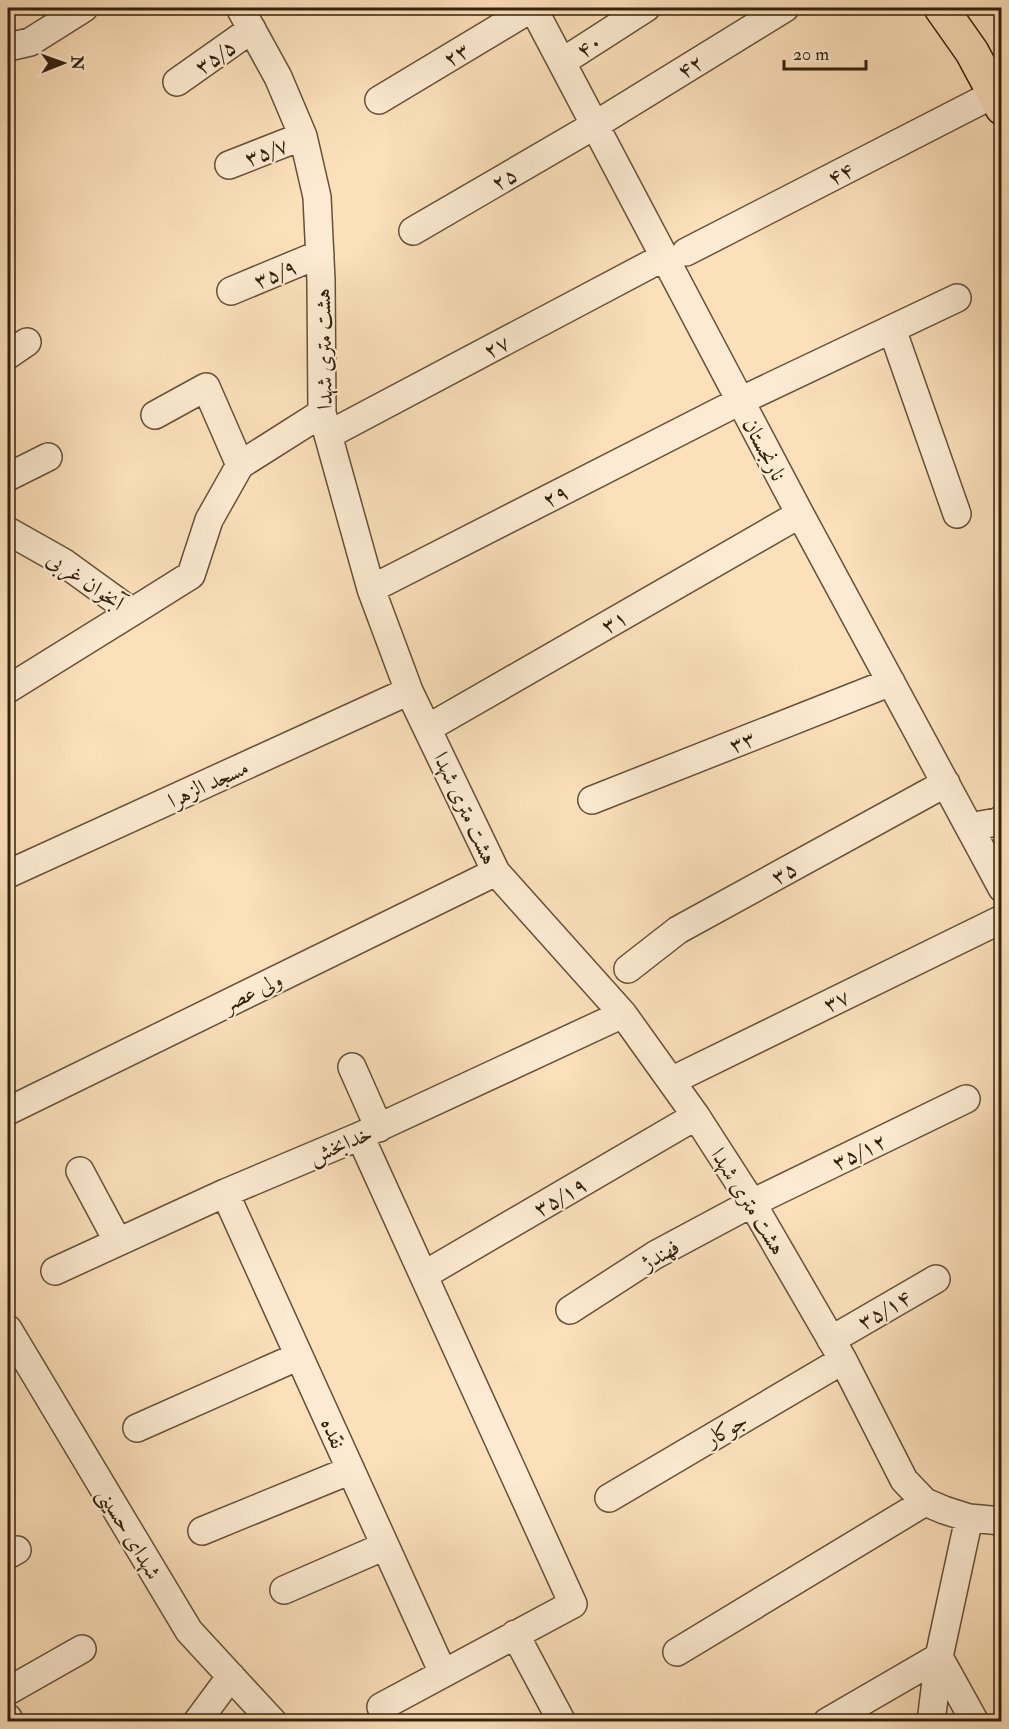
<svg xmlns="http://www.w3.org/2000/svg" width="1009" height="1729" viewBox="0 0 1009 1729" font-family="'IM FELL Double Pica',Amiri,serif">
<style>
.lines{fill:none;stroke-linecap:round;stroke-linejoin:round}
.minor-casing{stroke:#655138;stroke-width:30}
.major-casing{stroke:#33210c;stroke-width:36}
.minor{stroke:#fcebd2;stroke-width:27}
.major{stroke:#fbe0ba;stroke-width:33}
.labels{text-anchor:middle;stroke-width:4.5;stroke-linejoin:round;paint-order:stroke}
.street-label{font-size:22px;fill:#33210c;stroke:#fcebd2}
</style>
<rect width="100%" height="100%" fill="#fbe0ba"/>
<filter id="stains"><feTurbulence type="fractalNoise" baseFrequency=".00333" numOctaves="4"/><feColorMatrix values="0 0 0 0 .2 0 0 0 0 .09 0 0 0 0 .02 0 0 0 .5 -.17"/></filter>
<radialGradient id="worn" r=".72"><stop offset=".6" stop-color="#630" stop-opacity="0"/><stop offset="1" stop-color="#630" stop-opacity=".3"/></radialGradient>
<g class="lines">
<g class="minor-casing">
<path id="minor" d="M240,8L278,77L303,136L317,197L321,280L322,413L371,589L409,691L496,872L623,1014L696,1116L752,1203L843,1360L904,1480L925,1502L944,1510L969,1518L1002,1521
M533,8L800,514L1002,888
M8,47L30,42L84,8
M562,62L646,8
M177,82L252,29
M379,100L532,8
M229,165L303,136
M413,231L595,125L785,8
M686,252L994,94
M231,291L320,254
M892,329L957,514
M8,355L27,342
M155,415L206,387L240,465
M328,435L664,257
M8,477L48,457
M8,531L63,562L132,612L191,575L209,520L240,465L322,413
M371,589L740,401L957,298
M8,689L132,612
M428,728L800,514
M592,800L891,682
M969,827L997,822L1002,819
M8,874L409,691
M628,969L678,930L946,783
M352,1067L379,1128
M671,1081L1002,919
M8,1111L496,872
M360,1136L573,1604L381,1707
M80,1171L118,1242
M225,1193L443,1673
M55,1271L225,1193L360,1136L623,1014
M424,1275L696,1116
M570,1310L655,1255L752,1203L966,1099
M8,1329L189,1631L273,1722
M831,1340L936,1279
M137,1428L299,1356
M609,1498L843,1360
M969,1518L939,1657L975,1722
M202,1531L351,1470
M8,1555L17,1550
M284,1590L385,1546
M515,1634L562,1722
M677,1652L925,1502
M8,1691L82,1649
M8,1718L10,1722
M197,1722L231,1676
M827,1722L939,1657
M931,1722L939,1657"/>
</g>
<g class="major-casing">
<path id="major" d="M941,8L972,52L1002,108"/>
</g>
<use href="#minor" class="minor"/>
<use href="#major" class="major"/>
</g>
<g class="labels">
<g class="street-label">
<text transform="translate(589 45) rotate(-33)" y="8">۴۰</text>
<text transform="translate(456 54) rotate(-31)" y="8">۲۳</text>
<text transform="translate(215 56) rotate(-35)" y="8">۳۵/۵</text>
<text transform="translate(690 66) rotate(-32)" y="8">۴۲</text>
<text transform="translate(266 151) rotate(-21)" y="8">۳۵/۷</text>
<text transform="translate(840 173) rotate(-27)" y="8">۴۴</text>
<text transform="translate(504 178) rotate(-30)" y="8">۲۵</text>
<text transform="translate(275 273) rotate(-23)" y="8">۳۵/۹</text>
<text transform="translate(496 346) rotate(-28)" y="8">۲۷</text>
<text transform="translate(323 349) rotate(-91)" y="8">هشت متری شهدا</text>
<text transform="translate(765 449) rotate(62)" y="8">نارنجستان</text>
<text transform="translate(555 495) rotate(-27)" y="8">۲۹</text>
<text transform="translate(86 580) rotate(34)" y="8">آبخوان غربی</text>
<text transform="translate(614 621) rotate(-30)" y="8">۳۱</text>
<text transform="translate(742 741) rotate(-22)" y="8">۳۳</text>
<text transform="translate(208 783) rotate(-25)" y="8">مسجد الزهرا</text>
<text transform="translate(466 808) rotate(65)" y="8">هشت متری شهدا</text>
<text transform="translate(784 872) rotate(-29)" y="8">۳۵</text>
<text transform="translate(252 991) rotate(-26)" y="8">ولی عصر</text>
<text transform="translate(836 1000) rotate(-26)" y="8">۳۷</text>
<text transform="translate(340 1144) rotate(-23)" y="8">خدابخش</text>
<text transform="translate(859 1151) rotate(-26)" y="8">۳۵/۱۲</text>
<text transform="translate(560 1196) rotate(-30)" y="8">۳۵/۱۹</text>
<text transform="translate(749 1201) rotate(58)" y="8">هشت متری شهدا</text>
<text transform="translate(660 1254) rotate(-30)" y="8">فهندژ</text>
<text transform="translate(884 1309) rotate(-30)" y="8">۳۵/۱۴</text>
<text transform="translate(726 1429) rotate(-31)" y="8">جوکار</text>
<text transform="translate(334 1433) rotate(66)" y="8">نقده</text>
<text transform="translate(130 1533) rotate(59)" y="8">شهدای حسینی</text>
</g>
</g>
<rect width="1009" height="1729" fill="none" stroke="#fbe0ba" stroke-width="30"/>
<rect x="9" y="9" width="991" height="1711" fill="none" stroke="#33210c" stroke-width="3"/>
<rect x="15" y="15" width="979" height="1699" fill="none" stroke="#33210c" stroke-width="1.5"/>
<g transform="translate(63 63) rotate(89)" stroke="#fcebd2" stroke-width="4.5" paint-order="stroke">
<path d="M0-4.5L10 22L0 15L-10 22Z" fill="#33210c"/>
<text y="-9" font-size="16" font-weight="bold" text-anchor="middle" fill="#33210c">N</text>
</g>
<path d="M784 60v9h82v-9" fill="none" stroke="#33210c" stroke-width="3"/>
<text x="793" y="60" font-size="18" fill="#33210c" stroke="#fcebd2" stroke-width="4.5" paint-order="stroke">20 m</text>
<rect width="100%" height="100%" filter="url(#stains)"/>
<rect width="100%" height="100%" fill="url(#worn)"/>
</svg>
